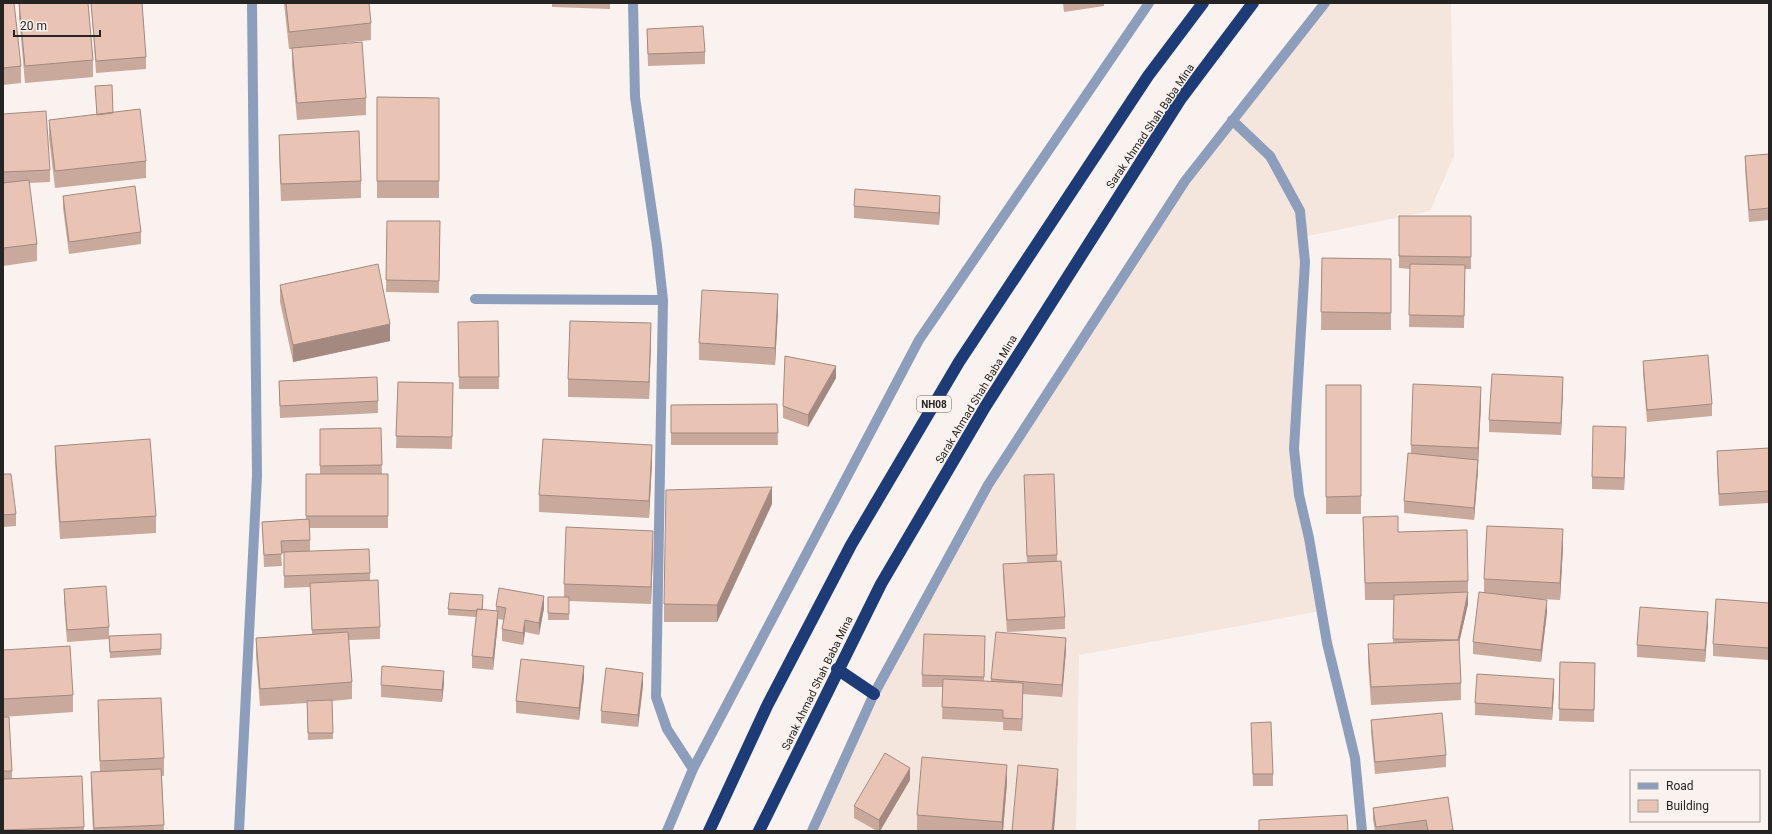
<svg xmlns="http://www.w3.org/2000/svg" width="1772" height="834" viewBox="0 0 1772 834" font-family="Roboto,sans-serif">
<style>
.built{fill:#f4e6dd}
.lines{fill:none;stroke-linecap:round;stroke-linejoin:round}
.street{stroke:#8d9ebc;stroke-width:10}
.highway{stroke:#1d3c77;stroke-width:12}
.wall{fill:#c8a99c}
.shaded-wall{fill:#a3897f}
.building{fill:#e9c4b5;stroke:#a3897f}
.labels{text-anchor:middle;stroke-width:3;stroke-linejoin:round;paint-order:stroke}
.shield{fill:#f9f2ee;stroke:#65625f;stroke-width:1}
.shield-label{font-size:10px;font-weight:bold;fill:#262422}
.street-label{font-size:11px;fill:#262422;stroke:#f9f2ee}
</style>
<rect width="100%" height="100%" fill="#f9f2ee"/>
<path class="built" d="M1325,3H1451L1454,156L1430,211L1303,237L1294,449L1321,611L1079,655L1076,831H812L874,694L988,485L1185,180Z"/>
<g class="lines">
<path class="street" d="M633,3L635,97L657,246L663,300L656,697L667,729L693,769
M1232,120L1270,156L1300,211L1305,262L1294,449L1299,495L1309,538L1327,643L1355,758L1362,831
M475,299L663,300
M239,831L257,476L252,3
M667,831L693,769L919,340L1149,3
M812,831L874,694L988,485L1185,181L1325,3"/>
<path class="highway" d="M837,669L874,694
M709,831L767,706L851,545L959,362L1148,76L1203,3
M759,831L881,584L985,407L1180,100L1253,3"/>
</g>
<path class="wall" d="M3,3L21,66V83L3,85Z
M19,3H88L93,60V77L25,83L19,17Z
M91,3H142L146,57V69L96,73Z
M284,3H369L371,23V40L335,44L366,98V115L297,120L292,65V49H289Z
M552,3H610V9L552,7Z
M1063,3H1104V6L1064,12Z
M647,29L705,52V64L648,66Z
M95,86L146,161V178L55,188L49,138V120L97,115Z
M377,97L439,98V198H377Z
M3,114L50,170V182L29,183L37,244V261L3,266Z
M279,135L361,181V198L281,201L279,152Z
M1769,154V220L1749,222L1745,168V156Z
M63,196L141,232V244L69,254L63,208Z
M854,206L940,208L939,225L854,218Z
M1399,216H1471V269H1465L1464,328L1409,327L1410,269L1399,268Z
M387,221H440L439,293L386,292Z
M1322,258L1391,259V330H1321Z
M280,285L390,341L293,362L280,302Z
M778,311L775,365L699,360V343Z
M458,322L499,377V389H459Z
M651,340L649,399L568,397V379Z
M1643,361L1712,404V416L1647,422L1643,373Z
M836,378L808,427L783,418V406Z
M279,381L378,401V413L280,418Z
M398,382L453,383L452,449L396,448Z
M1326,385H1361V514H1326Z
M1563,389L1561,435L1489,432V420Z
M777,404L778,445H671V405Z
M1481,404L1478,465L1474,520L1404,513V501L1411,453V445Z
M381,428L382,474H388V528H310V551L370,573V580L380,627V639L349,640L352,682V699L332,701L333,739L308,740L307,703L260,706L256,655V638L312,634L310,587L284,588V553H281L282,566L264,567L262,522L306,519V474H320V429Z
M1626,439L1624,490L1592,489V477Z
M55,446L156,516V533L60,539L55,463Z
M1769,448V503L1719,506L1717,463V451Z
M652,462L649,518L539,512V495Z
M3,474L16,514V526L3,527Z
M1024,475L1057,555V561L1065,617V629L1007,632L1003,576V564L1027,563Z
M772,504L717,622H664V604Z
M1363,517L1398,532L1468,581V604L1459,643L1461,683V700L1371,705L1368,662V644L1393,643L1394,600H1365Z
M1563,547L1560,600L1542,599L1547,612L1541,662L1473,654V642L1484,592V579Z
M653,548L651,604L569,601V620H548V597H564V584Z
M64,589L109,627V639L67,642L64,601Z
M483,601V610L496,611V606L544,608L539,635L525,632L523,645L502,641V629L504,620L498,619L493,670L472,668V656L476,617L448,615V609Z
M1769,603V660L1713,656V644Z
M1708,624L1705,662L1637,657V645Z
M109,636L161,649V655L110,658Z
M985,636L984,681L991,682V679L1066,650L1062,697L1023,694L1022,731L1003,730V722L942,719L943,687H922V675Z
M3,650L73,695V712L3,717Z
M1560,662L1595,663L1594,722L1559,721Z
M584,678L579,720L516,713V701Z
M444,683L442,702L381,697V685Z
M643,685L638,727L601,723V711Z
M1554,691L1552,720L1475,715V703Z
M98,700L164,758V776H162L164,831H93L91,789V772L100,771L98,717Z
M3,717L12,771V779L82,776L84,831H3Z
M1371,720L1446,755V767L1375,774L1371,732Z
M1251,723L1273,774V786H1253Z
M910,780L880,831H877L854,818V806Z
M1007,782L1003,831H917V815Z
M1448,797L1453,831H1375L1373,820V808Z"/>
<path class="shaded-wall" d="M940,196V208L939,225V213Z
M778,294V311L775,365V348Z
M651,323V340L649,399V382Z
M390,324V341L293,362V345Z
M836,366V378L808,427V415Z
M1563,377V389L1561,435V423Z
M1481,387V404L1478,465V448Z
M1626,427V439L1624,490V478Z
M652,445V462L649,518V501Z
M1478,460V472L1474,520V508Z
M772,487V504L717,622V605Z
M1563,529V547L1560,600V583Z
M653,531V548L651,604V587Z
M1468,592V604L1457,652V640Z
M544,596V608L539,635V623Z
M1547,600V612L1541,662V650Z
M498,611V623L493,670V658Z
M1708,612V624L1705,662V650Z
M525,620V632L523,645V633Z
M1066,638V650L1062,697V685Z
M584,666V678L579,720V708Z
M444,671V683L442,702V690Z
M643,673V685L638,727V715Z
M1554,679V691L1552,720V708Z
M1023,683V695L1022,731V719Z
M1007,765V782L1003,831H1002V822Z
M910,768V780L880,831H879V820Z
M1058,769V781L1054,831H1052Z"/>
<path class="building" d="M3,3H14L21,66L3,68Z
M19,3H88L93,60L25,66Z
M91,3H142L146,57L96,61Z
M286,3H369L371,23L289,32Z
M703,26L705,52L648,54L647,29Z
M362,42L366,98L297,103L292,48Z
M112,85L113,113L97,115L95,86Z
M377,97L439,98V181H377Z
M140,109L146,161L55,171L49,120Z
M46,111L50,170L3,172V114Z
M359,131L361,181L281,184L279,135Z
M1769,154V208L1749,210L1745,156Z
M29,180L37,244L3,248V183Z
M135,186L141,232L69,242L63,196Z
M855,189L940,196L939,213L854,206Z
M1399,216H1471V257L1399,256Z
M387,221H440L439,281L386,280Z
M1322,258L1391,259V313L1321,312Z
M378,264L390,324L293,345L280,285Z
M1410,264L1465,265L1464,316L1409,315Z
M702,290L778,294L775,348L699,343Z
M498,321L499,377H459L458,322Z
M570,321L651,323L649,382L568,379Z
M1708,355L1712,404L1647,410L1643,361Z
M785,356L836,366L808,415L783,406Z
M1492,374L1563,377L1561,423L1489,420Z
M377,377L378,401L280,406L279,381Z
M398,382L453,383L452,437L396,436Z
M1413,384L1481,387L1478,448L1411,445Z
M1326,385H1361V496L1326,497Z
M777,404L778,433H671V405Z
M1593,426L1626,427L1624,478L1592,477Z
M381,428L382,465L320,466V429Z
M150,439L156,516L60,522L55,446Z
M543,439L652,445L649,501L539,495Z
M1769,448V491L1719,494L1717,451Z
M1408,453L1478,460L1474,508L1404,501Z
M3,474H11L16,514L3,515Z
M306,474H388V516H306Z
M1054,474L1057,555L1027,556L1024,475Z
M772,487L717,605L664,604L666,490Z
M1398,516V532L1467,530L1468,581L1365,583L1363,517Z
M309,519L310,540L281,541L282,554L264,555L262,522Z
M1487,526L1563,529L1560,583L1484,579Z
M566,527L653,531L651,587L564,584Z
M369,549L370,573L284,576V552Z
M1061,561L1065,617L1007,620L1003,564Z
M378,580L380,627L312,630L310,583Z
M106,586L109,627L67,630L64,589Z
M499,588L544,596L539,623L525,620L523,633L502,629L506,608L496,606Z
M1468,592L1458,640L1393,639L1394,595Z
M1479,592L1547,600L1541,650L1473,642Z
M450,593L483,595L482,610L477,609V611L448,609Z
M548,597H569V614L548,613Z
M1716,599L1769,603V648L1713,644Z
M1640,607L1708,612L1705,650L1637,645Z
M477,609L498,611L493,658L472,656Z
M348,632L352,682L260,689L256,638Z
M996,632L1066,638L1062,685L991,679Z
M161,634V649L110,652L109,636Z
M924,634L985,636L984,677L922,675Z
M1459,640L1461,683L1371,687L1368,644Z
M70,646L73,695L3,699V650Z
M521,659L584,666L579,708L516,701Z
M1560,662L1595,663L1594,710L1559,709Z
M382,666L444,671L442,690L381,685Z
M606,668L643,673L638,715L601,711Z
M1477,674L1554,679L1552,708L1475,703Z
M943,679L1023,683L1022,719L1003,718V710L942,707Z
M161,698L164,758L100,761L98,700Z
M332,700L333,733H308L307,701Z
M1442,713L1446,755L1375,762L1371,720Z
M3,717H9L12,771H3Z
M1271,722L1273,774H1253L1251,723Z
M885,753L910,768L879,820L854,806Z
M922,757L1007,765L1002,822L917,815Z
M1018,765L1058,769L1052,831H1012Z
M161,769L164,825L94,828L91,772Z
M82,776L84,827L3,830V779Z
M1448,797L1453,830L1445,831H1428L1426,820L1376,827L1373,808Z
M1347,815L1348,831H1259V820Z"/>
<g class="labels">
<rect class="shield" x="917" y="396" width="34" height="16" rx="3"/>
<g class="shield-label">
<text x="934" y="408">NH08</text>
</g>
<g class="street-label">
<text transform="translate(1150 126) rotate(-56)" y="4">Sarak Ahmad Shah Baba Mina</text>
<text transform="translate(976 399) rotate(-59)" y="4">Sarak Ahmad Shah Baba Mina</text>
<text transform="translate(817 683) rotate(-64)" y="4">Sarak Ahmad Shah Baba Mina</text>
</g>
</g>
<rect width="1772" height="834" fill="none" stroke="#262422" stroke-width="8"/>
<rect x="1630" y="770" width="130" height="52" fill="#f9f2ee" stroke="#a5a09c"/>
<rect x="1638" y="783" width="20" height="6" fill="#8d9ebc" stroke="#a5a09c"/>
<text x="1666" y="790" font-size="12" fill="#262422">Road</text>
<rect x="1638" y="800" width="20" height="12" fill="#e9c4b5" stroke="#a5a09c"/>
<text x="1666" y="810" font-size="12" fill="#262422">Building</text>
<path d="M14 30v6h86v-6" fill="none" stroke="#262422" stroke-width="2"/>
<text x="20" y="30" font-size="12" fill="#262422" stroke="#f9f2ee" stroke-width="3" paint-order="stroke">20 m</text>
</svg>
